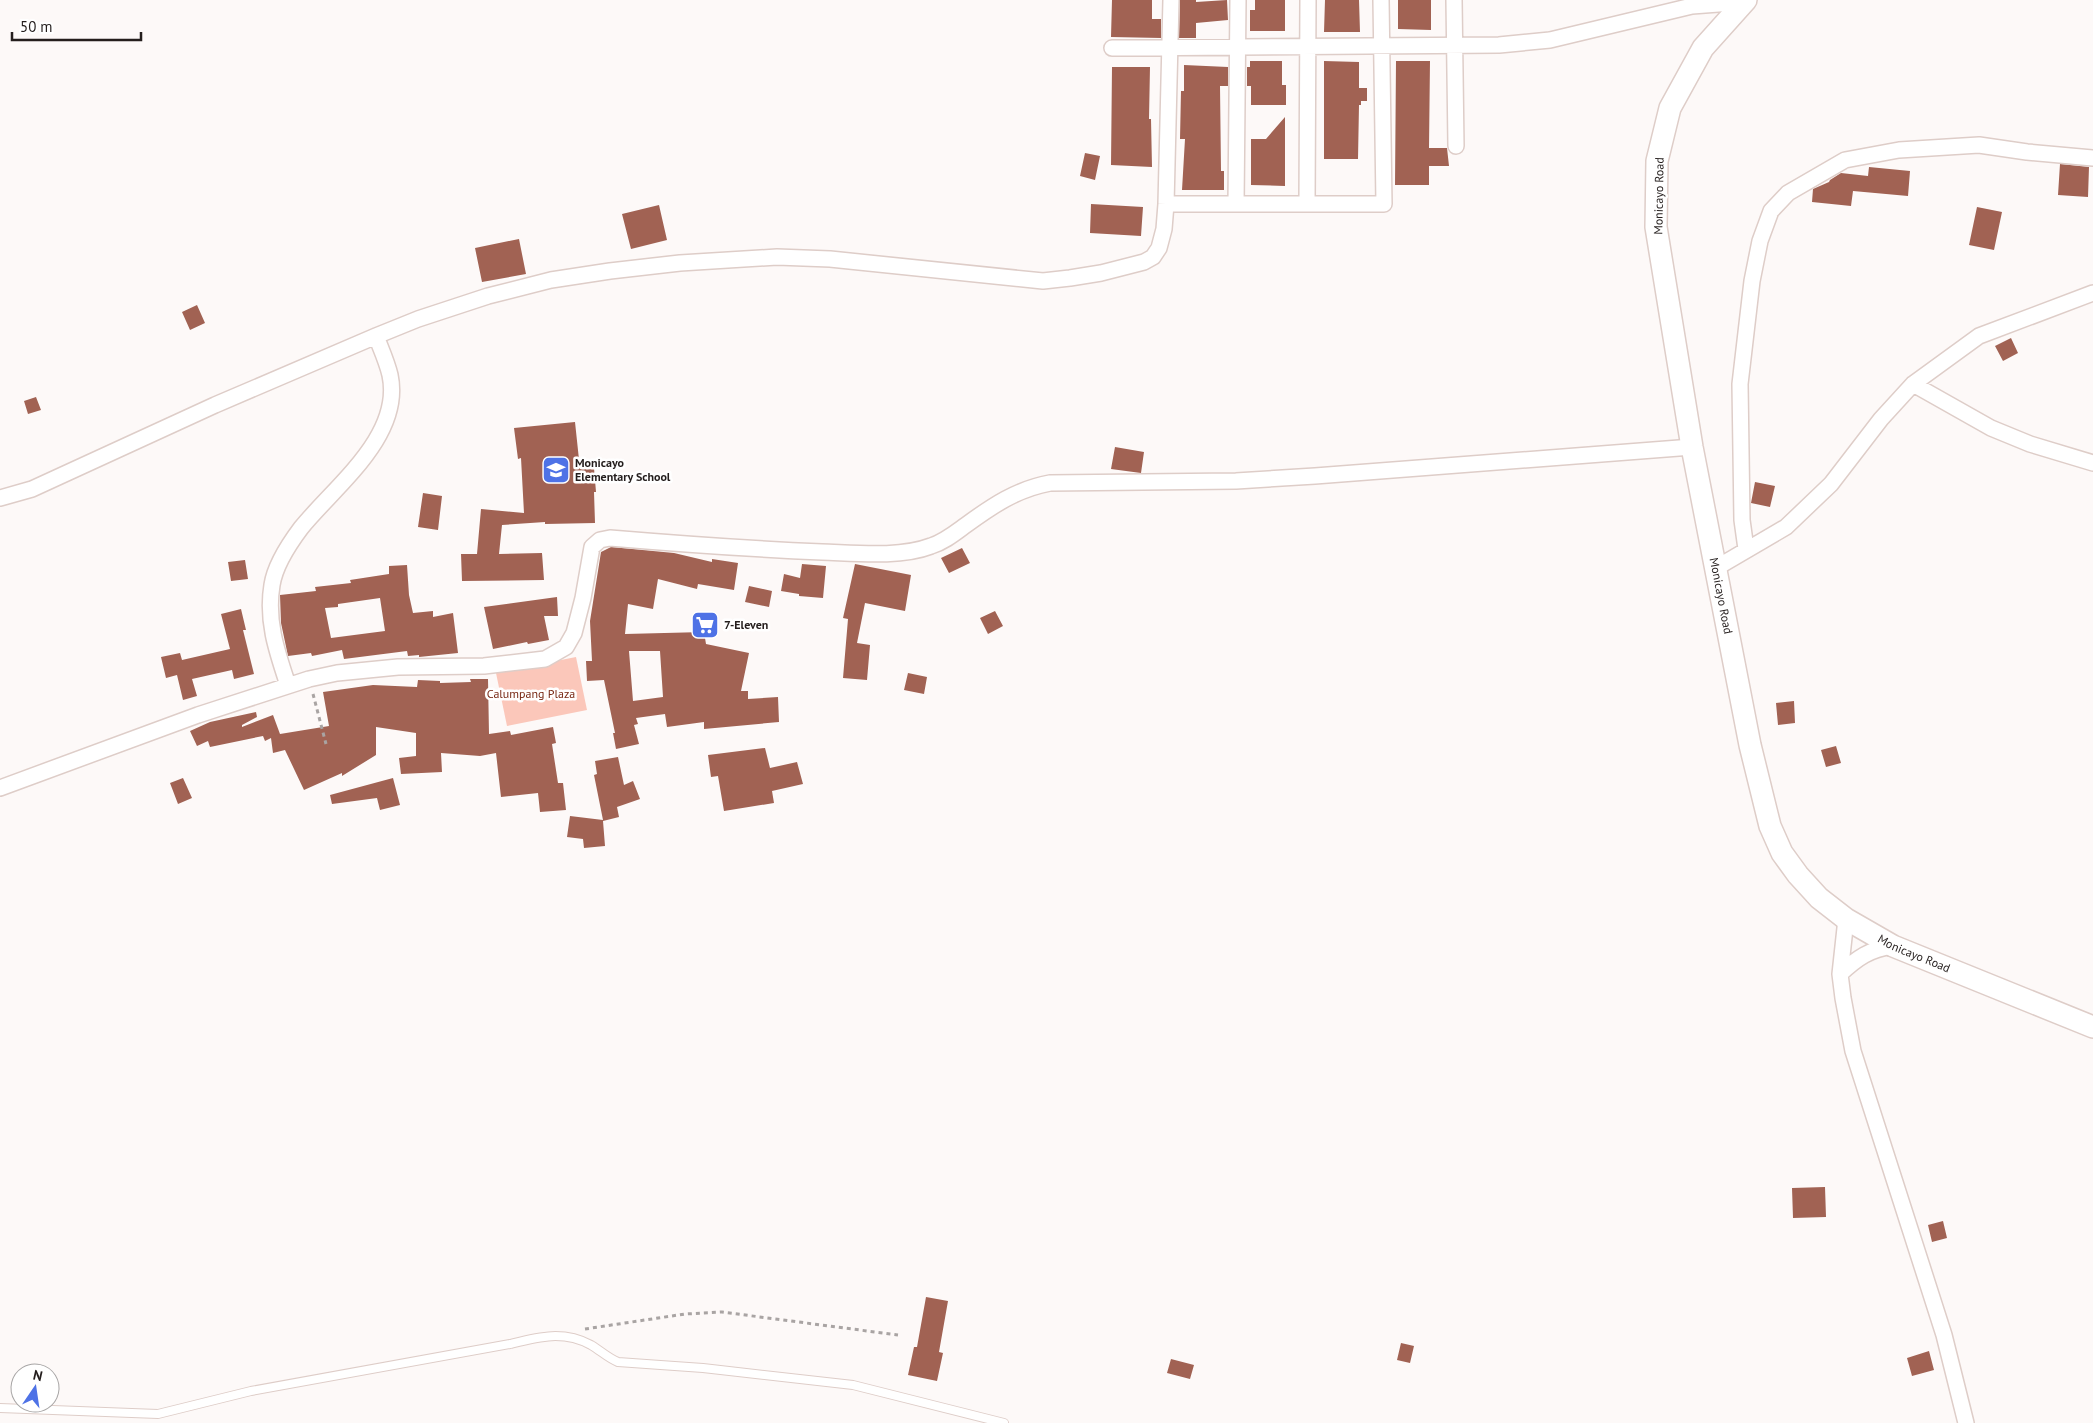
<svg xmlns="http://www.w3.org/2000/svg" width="2093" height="1423" viewBox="0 0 2093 1423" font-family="'PT Sans',sans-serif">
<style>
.green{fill:#fbc7ba}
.building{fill:#a16253;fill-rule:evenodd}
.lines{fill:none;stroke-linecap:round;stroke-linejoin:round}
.lane-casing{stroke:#decdc8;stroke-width:10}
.street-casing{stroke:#decdc8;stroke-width:18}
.secondary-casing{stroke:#decdc8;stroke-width:24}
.path{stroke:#a9a4a3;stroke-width:3;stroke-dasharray:4 4;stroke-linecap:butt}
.lane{stroke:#fff;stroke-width:8}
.street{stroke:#fff;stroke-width:15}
.secondary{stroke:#fff;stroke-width:21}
.labels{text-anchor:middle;stroke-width:5;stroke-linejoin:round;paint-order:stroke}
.street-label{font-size:12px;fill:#241e1d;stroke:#fff}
.poi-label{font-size:12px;font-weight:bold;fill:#241e1d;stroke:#fff;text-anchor:start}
.park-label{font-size:12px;fill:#782915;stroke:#fff}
</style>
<rect width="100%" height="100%" fill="#fdf9f8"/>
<path class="green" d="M576,657L587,710L507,726L496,673Z"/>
<path class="building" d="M1112,0H1152V19H1161V38L1111,37Z
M1180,0H1196V2L1227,0L1228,20L1196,23V38H1179Z
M1255,0H1285V31H1250V10H1255Z
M1325,0H1359L1360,32H1324Z
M1398,0H1431V30L1398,29Z
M1250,61H1282V85H1286V105H1251V86H1247V67H1250Z
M1324,61L1359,62V88H1367V101H1361V105H1359L1358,159H1324Z
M1396,61H1430L1429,148H1447L1449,166H1429V185H1395Z
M1184,65L1228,67V86H1220L1221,171H1224V190H1182L1185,139H1180L1181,91H1184Z
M1112,67H1150L1149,119H1151L1152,167L1111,165Z
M1285,117V186L1251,185V139H1266Z
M1085,153L1100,156L1095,180L1080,176Z
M2060,164L2089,167L2088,197L2058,195Z
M1869,167L1910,171L1908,196L1853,191L1851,206L1812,202L1813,189L1829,182L1830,180L1841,173L1868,176Z
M1091,204L1143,207L1141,236L1090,233Z
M659,205L667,240L631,249L622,214Z
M1977,207L2002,212L1994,250L1969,245Z
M519,239L526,274L482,282L475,248Z
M197,305L205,323L190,330L182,312Z
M2011,338L2018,353L2003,361L1995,346Z
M36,397L41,410L28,414L24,401Z
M575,422L580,469L594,468L596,492H594L595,523L545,524V522L502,525L499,554L542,553L544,580L462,581L461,554H477L481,509L524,513L521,458L518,459L514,428Z
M1115,447L1144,452L1141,473L1111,469Z
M1755,482L1775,486L1770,507L1751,503Z
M423,493L442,496L438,530L418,527Z
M611,547L674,553L712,562V559L738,563L734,590L698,584L697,589L658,579L653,609L628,604L625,634L704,632L706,644L749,653L741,691H748V699L778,697L779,722L704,729V722L667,727L665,714L636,718L638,724L634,725L639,744L616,749L613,733H615L604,680L587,681L586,661H592L590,621L601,552ZM629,651H660L663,697L633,701Z
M962,548L970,563L949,573L941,558Z
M245,560L248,579L231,581L228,562Z
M802,564L826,566L823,598L799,596V594L781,591L784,574L800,578Z
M855,564L911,575L905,611L865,603L857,643L870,645L867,680L843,678L848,619L843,618Z
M407,565L409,595L413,613L433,611V617L453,613L458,653L419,657V655L408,656L407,651L344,659L342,650L312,656L311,653L288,656L281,623L280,595L316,591L315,587L351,583L350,580L389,574V566ZM380,598L385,631L331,638L325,608L338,607V604Z
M749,586L772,591L769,607L745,602Z
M557,597L558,616H544L549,640L528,644L527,642L493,649L484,607Z
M241,609L246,630H243L254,674L234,679L232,670L192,679L197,696L183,700L177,675L166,678L161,657L180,653L182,660L230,649L221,614Z
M995,611L1003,626L988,634L980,618Z
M908,673L927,677L924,694L904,690Z
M470,679H488L489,734L510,731L511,735L553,727L556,743L552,744L558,783H563L566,810L540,812L538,793L501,797L496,753L480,756L441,753L442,772L401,774L399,758L416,756V733L376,727V755L342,776V773L304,790L285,750L273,753L271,738L265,741L263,736L210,747L208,741L197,746L190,731L210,722L256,712L257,717L242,725V727L273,715L280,734L329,726L323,692L373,685L417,687L418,680L440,681V683L471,682Z
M1794,701L1795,723L1778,725L1776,703Z
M1836,746L1841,763L1826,767L1821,750Z
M765,748L770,768L797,762L803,784L772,791L774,803L724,811L718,776L711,777L708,755Z
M618,757L624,785L633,781L640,799L617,807L619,817L603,821L605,846L584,848L583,839L567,837L570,816L603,820L594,775L597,774L595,761Z
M183,778L192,798L178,804L170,783Z
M393,778L400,805L380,810L377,798L332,804L330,795Z
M1825,1187L1826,1217L1793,1218L1792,1188Z
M1943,1221L1947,1238L1932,1242L1928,1225Z
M926,1297L948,1301L939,1352L943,1353L937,1381L908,1375L914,1347H917Z
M1401,1343L1414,1346L1410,1363L1397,1360Z
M1929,1351L1934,1370L1912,1376L1907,1358Z
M1171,1359L1194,1365L1190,1379L1167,1373Z"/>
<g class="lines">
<g class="lane-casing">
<path id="lane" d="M0,1408L158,1414L251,1391L510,1344C538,1337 563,1330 591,1345C601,1351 608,1358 618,1362L703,1368L853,1385L1004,1423"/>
</g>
<g class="street-casing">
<path id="street" d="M1454,0L1456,146
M1112,48L1499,45L1550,40L1692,6L1745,2
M1166,204H1384L1381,0
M1236,204L1238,0
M1307,204L1308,0
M1913,384L1991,428L2030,444L2093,463
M0,498L32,489L215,405L376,336L418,319L488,296L551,280L610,271L680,263L777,257L830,259L1043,281L1070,278L1101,273L1144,262L1153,257L1159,248L1164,229L1166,204L1171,0
M1746,549L1742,520L1740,384L1752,281L1760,241L1771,211L1788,193L1845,160L1899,150L1979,145L2027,152L2093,158
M1716,568L1786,527L1831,484L1881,419L1913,384L1979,336L2093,293
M288,685C277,652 266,621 272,585C275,565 289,544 301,528C335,486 403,436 390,375C387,362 381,349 376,336
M0,788L198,715L309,679L337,673L398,667L484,666L545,659L566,647L574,633L583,598L592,547L600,540L610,538C681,544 751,549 822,552C854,553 900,558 931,546C944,542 955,533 966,525C992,506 1017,489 1050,483L1236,481L1315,476L1692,447
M1846,919L1840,974L1843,998L1853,1051L1944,1335L1966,1423
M1840,974C1857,958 1870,949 1893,946"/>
</g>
<g class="secondary-casing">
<g id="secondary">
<path id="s1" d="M1746,0L1703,48L1670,108L1657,161L1656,227L1692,447L1750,745L1770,826L1782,853L1798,875L1819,898L1846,919L1893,946L2093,1027"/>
</g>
</g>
<path class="path" d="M313,694L326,744
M585,1329L685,1314L722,1312L898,1335"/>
<use href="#lane" class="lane"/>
<use href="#street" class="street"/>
<use href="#secondary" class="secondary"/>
</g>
<defs>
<g id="school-square" transform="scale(1.4375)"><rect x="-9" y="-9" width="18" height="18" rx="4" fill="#4e72e6" stroke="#fff"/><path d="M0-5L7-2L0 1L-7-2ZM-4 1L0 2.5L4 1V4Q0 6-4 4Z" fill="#fff"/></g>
<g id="supermarket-square" transform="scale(1.4375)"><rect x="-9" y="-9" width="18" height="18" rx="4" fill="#4e72e6" stroke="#fff"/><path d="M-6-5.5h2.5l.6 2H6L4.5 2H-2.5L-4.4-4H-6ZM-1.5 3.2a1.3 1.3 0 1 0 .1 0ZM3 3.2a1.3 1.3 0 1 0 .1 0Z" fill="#fff"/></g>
</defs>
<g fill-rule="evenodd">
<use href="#school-square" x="556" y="470"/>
<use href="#supermarket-square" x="705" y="625"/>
</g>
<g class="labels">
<g class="street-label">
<text transform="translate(1659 196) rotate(-89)" y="4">Monicayo Road</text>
<text dy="4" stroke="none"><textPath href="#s1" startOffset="628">Monicayo Road</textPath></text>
<text dy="4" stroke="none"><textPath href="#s1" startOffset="1062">Monicayo Road</textPath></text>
</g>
<g class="poi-label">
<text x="575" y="467">Monicayo<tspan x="575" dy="14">Elementary School</tspan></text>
<text x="724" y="629">7-Eleven</text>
</g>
<g class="park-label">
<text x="531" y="698">Calumpang Plaza</text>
</g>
</g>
<g transform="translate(35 1388) rotate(13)"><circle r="24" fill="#ffffff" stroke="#a7a5a5"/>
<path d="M0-4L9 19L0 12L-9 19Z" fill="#4e72e6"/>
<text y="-8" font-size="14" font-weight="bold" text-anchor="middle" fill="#241e1d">N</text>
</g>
<path d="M12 32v8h129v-8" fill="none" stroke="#241e1d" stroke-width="2.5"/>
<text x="20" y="32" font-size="15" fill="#241e1d" stroke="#ffffff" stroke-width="4" paint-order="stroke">50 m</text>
</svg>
